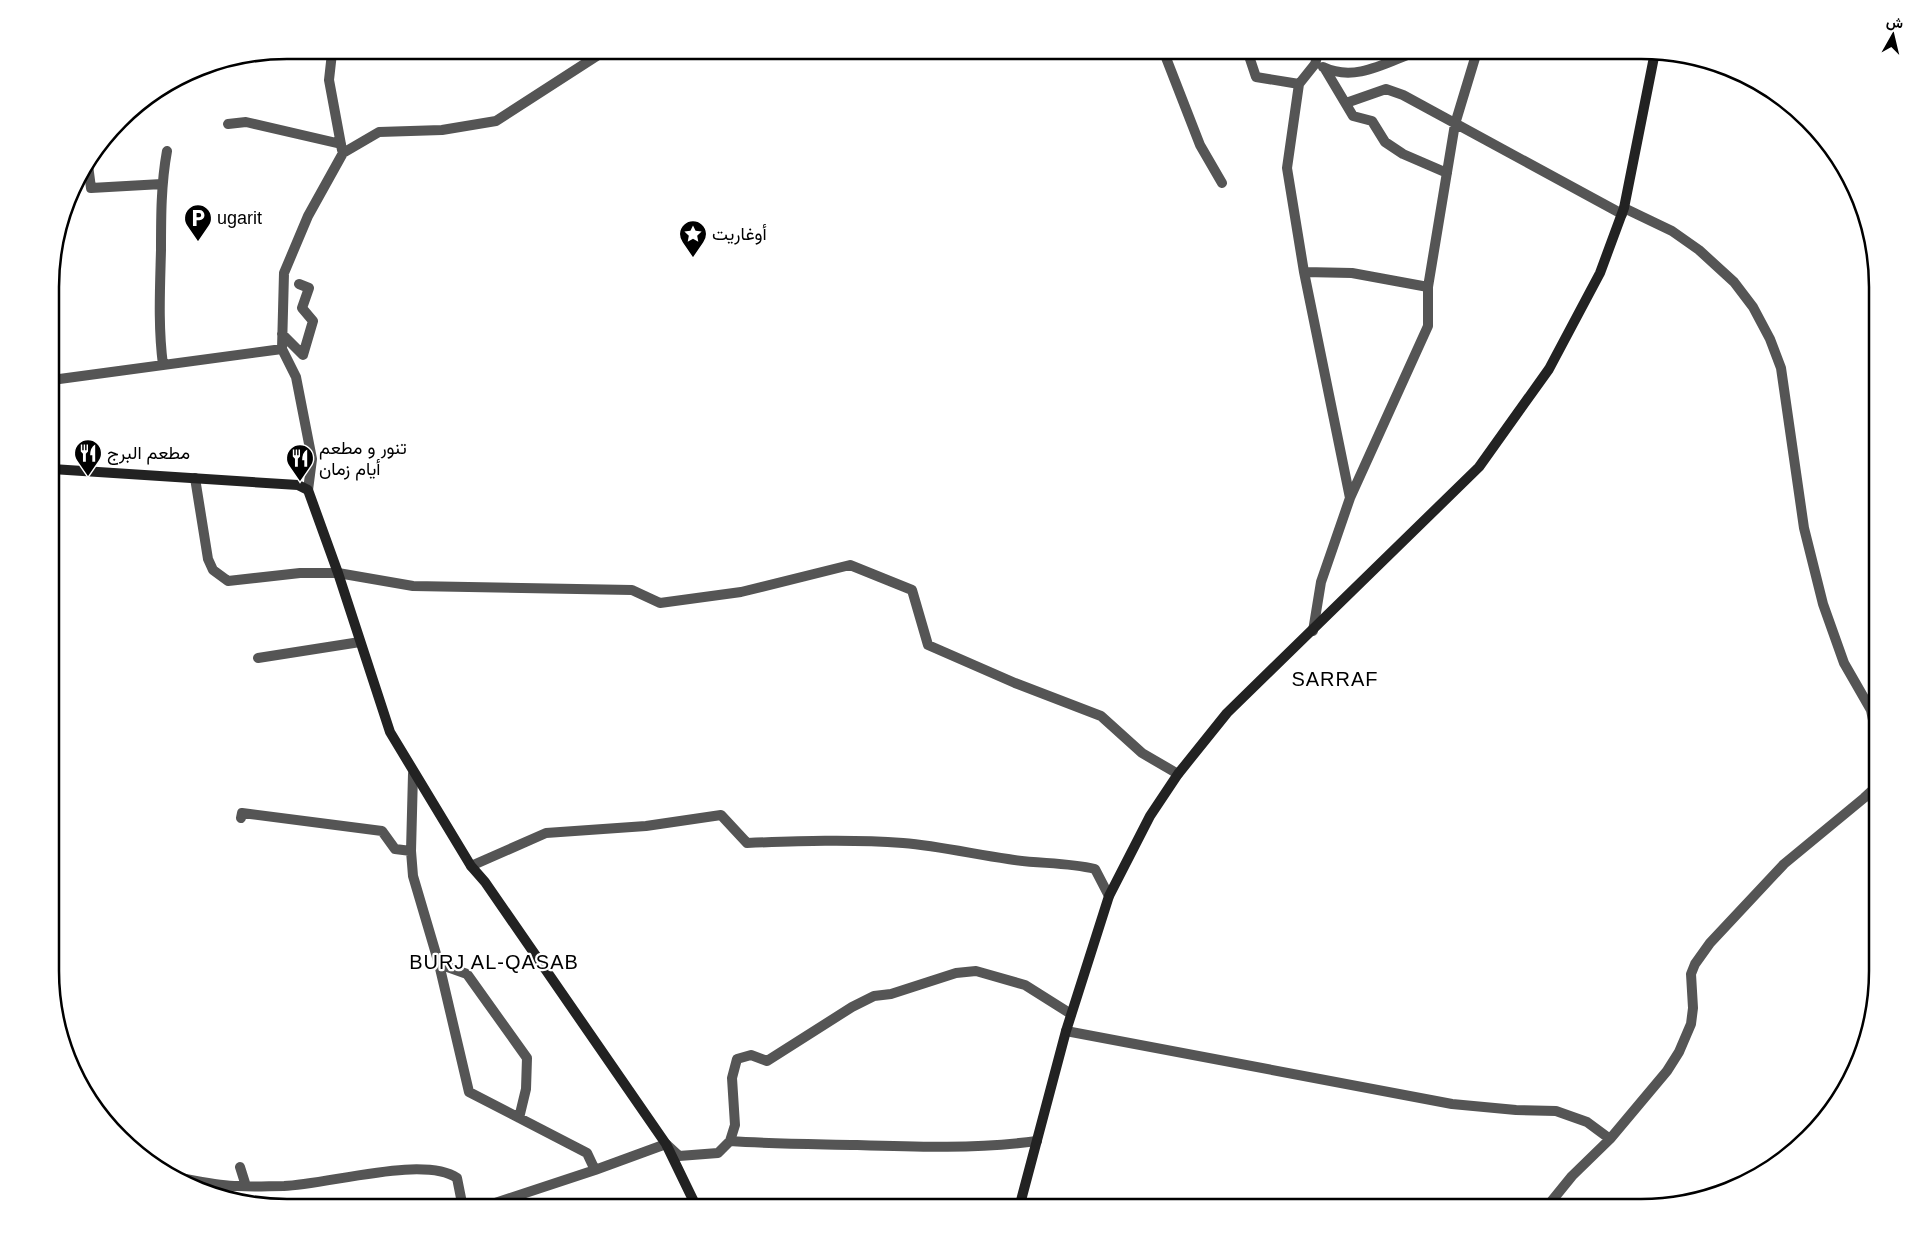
<svg xmlns="http://www.w3.org/2000/svg" width="1928" height="1258" viewBox="0 0 1928 1258" font-family="Helvetica,Vazirmatn,sans-serif">
<style>
.lines{fill:none;stroke-linecap:round;stroke-linejoin:round}
.street{stroke:#555;stroke-width:10}
.secondary{stroke:#222;stroke-width:10}
.labels{text-anchor:middle;stroke-width:4.5;stroke-linejoin:round;paint-order:stroke}
.poi-label{font-size:18px;fill:#000;stroke:#fff;text-anchor:start}
.quarter-label{font-size:20px;letter-spacing:1px;fill:#000;stroke:#fff}
.rim{fill:none;stroke:#000;stroke-width:2.5}
</style>
<rect width="100%" height="100%" fill="#fff"/>
<g class="lines">
<path class="street" d="M334,50L332,53L329,80L342,150
M1163,50L1200,145L1222,183
M1247,50L1256,77L1299,84
M1323,67C1352,81 1380,66 1407,55
M1325,69L1353,116L1372,121L1385,142L1403,154L1447,173
M1346,103L1386,89L1403,95L1622,214
M228,124L246,122L341,144
M88,165L91,188L162,184
M1624,208L1672,231L1699,250L1734,282L1753,307L1770,339L1781,368L1804,528L1823,604L1844,663L1871,710L1878,745
M1304,272L1352,273L1428,287
M282,334L303,355L313,321L302,308L309,288L299,284
M163,365C158,326 160,289 161,250C161,217 161,184 167,151
M52,380L282,349
M195,478L208,559L213,570L228,581L300,573H338L413,586L632,590L660,603L741,592L850,565L912,590L928,645L1015,683L1101,716L1142,753L1178,774
M308,490L312,459L296,377L282,349L284,273L308,216L343,153L379,132L442,130L496,121L606,50
M1350,498L1428,326V287L1455,124L1475,58L1479,50
M1313,631L1321,582L1350,498L1304,272L1287,168L1299,84L1315,64L1319,50
M258,658L360,642
M413,774L411,851L413,876L439,964L469,1092L587,1153L595,1170L666,1144L679,1156L718,1153L730,1141C773,1144 814,1144 857,1145C917,1147 977,1149 1037,1141
M241,818L242,813L382,831L395,849L411,851
M471,866L546,833L646,826L721,815L747,843C799,841 851,839 903,843C939,846 973,854 1008,859C1037,864 1066,862 1095,869L1109,896
M439,964L467,974L527,1058L526,1089L519,1118
M1066,1031L1452,1104L1516,1110L1556,1111L1587,1122L1610,1139
M730,1141L735,1125L732,1078L737,1059L751,1055L767,1061L852,1007L874,996L891,994L956,973L976,971L1025,985L1071,1014
M240,1167L246,1186
M174,1177C195,1180 217,1186 238,1186C254,1187 269,1186 284,1186C326,1185 423,1155 457,1178L463,1208
M480,1208L595,1170
M1546,1208L1572,1176L1610,1139L1667,1071L1679,1052L1691,1024L1693,1008L1691,974L1695,964L1710,943L1784,864L1864,798L1876,787L1878,781"/>
<path class="secondary" d="M52,469L298,485L308,490L338,573L390,732L471,866L485,882L666,1144L697,1208
M1019,1208L1066,1031L1109,896L1150,816L1178,774L1227,713L1479,467L1549,369L1600,273L1624,208L1655,52"/>
</g>
<defs>
<g id="parking-pin" transform="scale(1.4375)"><path d="M0 17L-7.5 6A9.5 9.5 0 1 1 7.5 6Z" fill="#000" stroke="#fff"/><path d="M-3.5-5.5H1a3.5 3.5 0 0 1 0 7H-1V5.5H-3.5ZM-1-3.4V-.6H.8a1.4 1.4 0 0 0 0-2.8Z" fill="#fff"/></g>
<g id="sight-pin" transform="scale(1.4375)"><path d="M0 17L-7.5 6A9.5 9.5 0 1 1 7.5 6Z" fill="#000" stroke="#fff"/><path d="M0-6L1.8-2.2L6-1.7L2.9 1.2L3.7 5.4L0 3.3L-3.7 5.4L-2.9 1.2L-6-1.7L-1.8-2.2Z" fill="#fff"/></g>
<g id="restaurant-pin" transform="scale(1.4375)"><path d="M0 17L-7.5 6A9.5 9.5 0 1 1 7.5 6Z" fill="#000" stroke="#fff"/><path d="M-5-6h1v4h1v-4h1v4h1v-4h1v5L-1.5 .5V6h-2V.5L-5-1ZM5-6V6H3V1.5H1.5Q1.5-4 5-6Z" fill="#fff"/></g>
</defs>
<g fill-rule="evenodd">
<use href="#parking-pin" x="198" y="218"/>
<use href="#sight-pin" x="693" y="234"/>
<use href="#restaurant-pin" x="88" y="453"/>
<use href="#restaurant-pin" x="300" y="458"/>
</g>
<g class="labels">
<g class="poi-label">
<text x="217" y="224">ugarit</text>
<text x="712" y="240">أوغاريت</text>
<text x="319" y="454">تنور و مطعم<tspan x="319" dy="21">أيام زمان</tspan></text>
<text x="107" y="459">مطعم البرج</text>
</g>
<g class="quarter-label">
<text x="1335" y="686">SARRAF</text>
<text x="494" y="969">BURJ AL-QASAB</text>
</g>
</g>
<path d="M0 0H1928V1258H0ZM287 59H1641A228 228 0 0 1 1869 287V971A228 228 0 0 1 1641 1199H287A228 228 0 0 1 59 971V287A228 228 0 0 1 287 59Z" fill="#fff" fill-rule="evenodd"/>
<path class="rim" d="M287 59H1641A228 228 0 0 1 1869 287V971A228 228 0 0 1 1641 1199H287A228 228 0 0 1 59 971V287A228 228 0 0 1 287 59Z"/>
<g transform="translate(1893 35) rotate(8)" stroke="#ffffff" stroke-width="4" paint-order="stroke">
<path d="M0-4L9 19L0 12L-9 19Z" fill="#000000"/>
<text y="-8" font-size="14" font-weight="bold" text-anchor="middle" fill="#000000">ش</text>
</g>
</svg>
